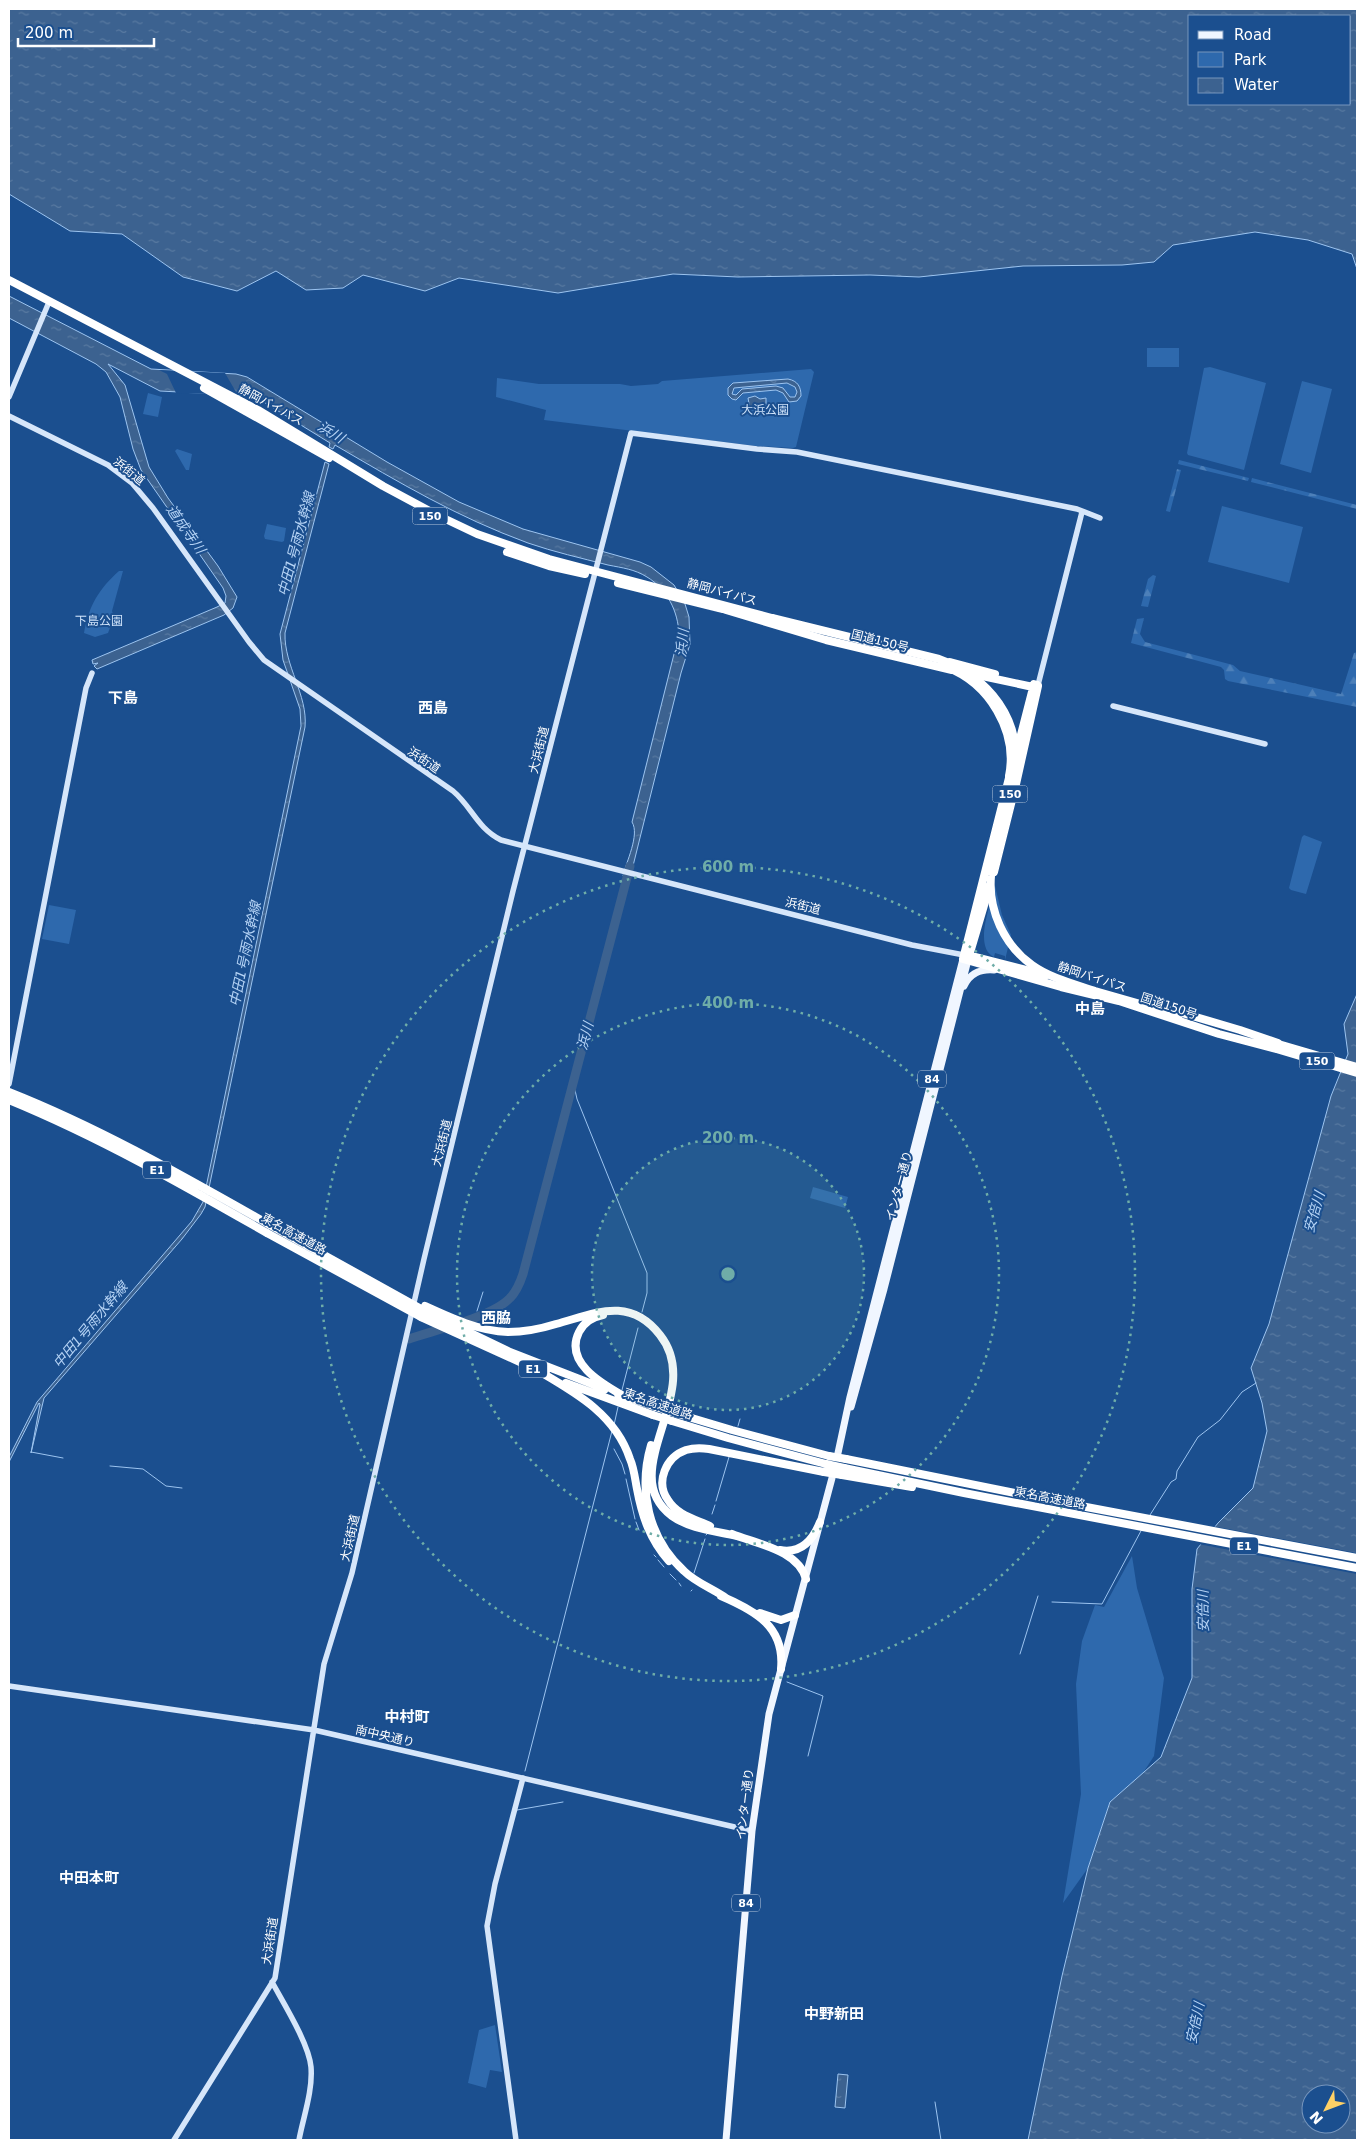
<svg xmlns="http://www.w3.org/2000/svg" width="1366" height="2149" viewBox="0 0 1366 2149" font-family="'DejaVu Sans','Noto Sans JP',sans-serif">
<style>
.green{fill:#2e69ad}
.forest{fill:url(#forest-firs)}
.water{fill:url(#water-ripples);stroke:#9cc4f0;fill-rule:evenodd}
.pier{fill:#1b4f8f}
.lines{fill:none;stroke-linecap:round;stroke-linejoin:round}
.stream{stroke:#9cc4f0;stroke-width:1}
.river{stroke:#3c6290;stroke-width:9}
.secondary{stroke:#d6e6fa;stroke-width:5.5}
.primary{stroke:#f0f6ff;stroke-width:7}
.highway{stroke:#fff;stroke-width:8}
.highway-bridge{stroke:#fff;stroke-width:8}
.ring{fill:none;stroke:#6fada8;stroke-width:2.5;stroke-dasharray:2.5 5}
.labels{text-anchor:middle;stroke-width:4;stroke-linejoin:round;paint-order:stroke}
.shield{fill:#1b4f8f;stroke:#bbcadd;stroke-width:1}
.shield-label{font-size:11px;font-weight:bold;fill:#fff}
.street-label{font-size:12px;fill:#fff;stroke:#1b4f8f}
.park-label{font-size:12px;fill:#cfe3fa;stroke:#1b4f8f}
.water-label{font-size:14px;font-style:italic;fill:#b5d3f5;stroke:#1b4f8f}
.quarter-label{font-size:15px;font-weight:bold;fill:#fff;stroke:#1b4f8f}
.centre{fill:#6fada8;stroke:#1b4f8f;stroke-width:2.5}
.ring-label{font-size:15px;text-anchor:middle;font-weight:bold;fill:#6fada8;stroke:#1b4f8f;stroke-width:4;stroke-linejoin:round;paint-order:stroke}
</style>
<defs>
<pattern id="forest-firs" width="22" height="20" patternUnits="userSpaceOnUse" patternTransform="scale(1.25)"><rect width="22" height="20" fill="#2e69ad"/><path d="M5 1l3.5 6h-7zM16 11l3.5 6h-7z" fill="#4d80b9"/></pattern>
<pattern id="water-ripples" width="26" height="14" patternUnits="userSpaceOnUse" patternTransform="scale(1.25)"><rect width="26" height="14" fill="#3c6290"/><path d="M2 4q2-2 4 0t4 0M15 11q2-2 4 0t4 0" fill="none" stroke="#597aa1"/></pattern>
</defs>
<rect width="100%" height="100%" fill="#1b4f8f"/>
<path class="green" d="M1147,348H1179V367H1147Z
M1210,367L1266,383L1244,470L1188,455L1187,453L1204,368Z
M811,369L814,372L796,447L793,448L756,446L544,420L546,410L496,397L497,378L539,384H620L631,386L658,384L662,381Z
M1302,381L1332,389L1311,473L1280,464Z
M148,393L162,397L158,417L143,414Z
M177,449L192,454L189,470H186L175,451Z
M1222,506L1303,527L1289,583L1208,562Z
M267,524L286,528L284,541L282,542L265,539L264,536Z
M119,571H123L112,611L114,617L108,633L95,637L84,633C89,605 99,589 119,571Z
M1304,835L1322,842L1306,894L1291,890L1289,888L1302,837Z
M995,886L1002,915L1011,935L1005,960V956L995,953L994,957C973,947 991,904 995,886Z
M49,905L76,910L69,944L42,939Z
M813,1187L848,1197L845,1208L810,1198Z
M1132,1556L1137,1588L1164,1678L1154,1756L1143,1773L1110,1802L1088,1868L1063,1903L1081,1794L1076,1684L1082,1641L1095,1605L1104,1607Z
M495,2025L502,2072L490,2070L486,2088L468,2083L479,2030Z"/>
<path class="forest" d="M1179,460L1249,478L1248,481L1178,464Z
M1177,469L1181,470L1170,512L1166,511Z
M1252,478L1357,505V509L1251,482Z
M1153,575L1156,576L1148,607L1141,606L1148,579Z
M1144,618L1140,634L1145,642L1233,665L1240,671L1341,694L1354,653L1357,652V707L1228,681L1225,679L1224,670L1221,667L1131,643L1137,619Z"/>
<path class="water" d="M9,9H1357V269L1352,254L1308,240L1255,232L1173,245L1154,262L1122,265L1023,266L919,277L870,275L738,277L673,274L558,293L459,278L425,291L363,275L343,288L306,290L276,271L237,291L183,277L122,234L70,231L9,194ZM1190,16H1350V104H1190Z
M9,296L151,369L236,374L247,377L387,462L459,502L523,529L640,562L651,567L674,585L685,604L689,617L690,644L681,673L630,878L623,876C626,862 640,835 632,822L679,634C678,611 667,589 647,577C634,569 623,568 608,565C581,558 554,552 528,543C457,517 400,483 335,445L333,449L329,447L330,443L254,396L160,391L108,364L125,385L149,467L168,498L218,566L237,597L233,608L224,615L97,669L94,666L98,663L93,664L92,660L217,607L225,603L226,596L223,588L141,470L133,449L120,397L106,372L96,364L9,318Z
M788,379C798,381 801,387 801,396L797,401L789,402L783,393L776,390L743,393L736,400L732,399L728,395V388L733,383ZM787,383L795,387L797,392L795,397H790L783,388L776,386L742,389L736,395L732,394L734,388Z
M755,396L760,399L766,398V406H760L756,410L750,409L748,398Z
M325,462L329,464L285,633C284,666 308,695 305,727L205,1207L201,1214L182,1239L44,1398L31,1453L40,1404L39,1403L9,1462V1457L37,1402L192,1221L203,1202L301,726L300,709L283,660L280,634Z
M1357,994V2140H1028L1062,1976L1088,1868L1110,1802L1161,1757L1192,1678V1589L1197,1549L1218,1523L1253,1488L1267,1431L1262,1403L1251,1368L1269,1324L1331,1096L1348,1054L1344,1024ZM1311,2094H1341V2124H1311Z
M838,2074L848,2075L845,2108L835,2107Z"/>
<path class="pier" d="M159,370L225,373L236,392L241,395L176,393L167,374Z
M1212,1526L1357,1553V1574L1198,1544Z"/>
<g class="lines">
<path class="stream" d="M573,1081L577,1099L647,1273V1293L642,1312
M477,1311L483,1292
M622,1390L638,1328
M614,1425L618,1407
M738,1426L740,1419
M614,1449L622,1464L625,1474
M31,1452L63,1458
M110,1466L143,1469L166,1486L182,1488
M626,1479L635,1519
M716,1501L729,1457
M712,1514L715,1505
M1150,1515L1171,1482L1176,1479L1177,1471L1198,1437L1220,1420L1242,1392L1256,1383
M636,1522L639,1530
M706,1535L707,1534
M654,1555L656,1557
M658,1560L664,1567
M694,1573L705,1539
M670,1574L676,1580
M679,1583L681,1586
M691,1591L692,1590
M1052,1602L1102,1604L1142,1529
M1020,1654L1038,1596
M787,1682L823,1696L808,1756
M525,1771L612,1431
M517,1810L563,1802
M935,2102L941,2140"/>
<path class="river" d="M409,1339C435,1330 492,1317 510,1298C516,1292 520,1283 523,1274L630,866"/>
<path class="secondary" d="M9,397L49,302
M9,416L108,465L132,483L153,508L249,642L264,660L453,791C472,807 477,828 501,840L912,945L964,955
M1038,685L1082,512
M1113,706L1265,744
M9,1084L86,688L92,673
M9,1686L314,1730L752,1831
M272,1982C284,2004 309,2044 311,2067C313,2091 303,2118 299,2140
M174,2140L275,1978L324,1664L352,1573L424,1259L513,891L631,433L757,449L797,452L1077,509L1100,518
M516,2140L487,1926L495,1884L523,1778"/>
<path class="primary" d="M964,986C970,973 980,969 994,970
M851,1407L884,1289L968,960
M838,1453L850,1397L963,959
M726,2140L752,1831L769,1714L832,1478"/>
<path class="highway" d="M9,280L258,410L383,486L437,515L477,534L549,559L772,618
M204,388L329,458
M507,552L549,566L585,574
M618,583L723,609
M726,610L826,640L952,670
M950,662L995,674
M968,673L1033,687L1037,685
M1016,754L1034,684
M1011,770L963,959L1061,987L1119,1001L1219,1034L1276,1049
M1016,784L1038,686
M994,872L1013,796
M969,956L990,885
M975,957L1046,975
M1172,1010L1240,1030L1278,1043
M1275,1043L1357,1067
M1273,1048L1357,1073
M9,1092C100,1128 185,1177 270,1225
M9,1100C99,1137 183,1185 267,1233
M425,1306C451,1318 479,1331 508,1332C524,1332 540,1329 556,1324C594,1314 629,1295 660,1335C706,1393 613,1472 672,1516C690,1529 716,1531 737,1536
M423,1310L510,1352L605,1389
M603,1315C592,1317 584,1322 579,1332C564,1362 601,1383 622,1395
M421,1317L546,1374
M542,1373C578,1394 616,1416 630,1459C634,1468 635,1479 637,1489C642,1516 650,1540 669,1561
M566,1383L653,1415
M618,1394L656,1407
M675,1413L732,1430L829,1456
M672,1421L728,1438L826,1464
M651,1445C638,1490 648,1538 684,1571C695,1582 713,1589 726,1598
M846,1459L1065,1503L1357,1558
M844,1468L964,1493L1357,1568
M842,1475L912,1487
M710,1526C695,1519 677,1515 668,1500C655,1482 666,1457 686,1450C693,1448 701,1448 709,1449L824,1472
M732,1534C757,1544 798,1550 806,1579
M780,1550C801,1554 813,1540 820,1522
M721,1596C756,1611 785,1627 781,1669
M760,1613L781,1620L795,1615"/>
<path class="highway-bridge" d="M772,618L939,659C989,677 1024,720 1014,776C1008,809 993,842 991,876C988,910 1004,945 1032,965C1050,978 1074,984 1095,991C1123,999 1151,1007 1179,1015
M946,667C989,683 1018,731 1009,776
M270,1225L423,1310
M267,1233L421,1317
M656,1407L675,1413
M653,1415L672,1421
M829,1456L846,1459
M826,1464L844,1468
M824,1472L842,1475"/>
</g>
<circle cx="728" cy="1274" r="136" fill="#6fada8" fill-opacity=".12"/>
<g class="ring">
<circle cx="728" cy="1274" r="136"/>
<circle cx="728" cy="1274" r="271"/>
<circle cx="728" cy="1274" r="407"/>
</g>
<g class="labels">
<g class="shield">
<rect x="412.5" y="507.5" width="35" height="17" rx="4"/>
<rect x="992.5" y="785.5" width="35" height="17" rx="4"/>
<rect x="1299.5" y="1052.5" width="35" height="17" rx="4"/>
<rect x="918" y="1070.5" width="28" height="17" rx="4"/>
<rect x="143" y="1161.5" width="28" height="17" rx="4"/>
<rect x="519" y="1360.5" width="28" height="17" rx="4"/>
<rect x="1230" y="1537.5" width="28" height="17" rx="4"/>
<rect x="732" y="1894.5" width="28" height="17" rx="4"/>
</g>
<g class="shield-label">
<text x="430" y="520">150</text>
<text x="1010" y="798">150</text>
<text x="1317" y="1065">150</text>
<text x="932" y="1083">84</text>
<text x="157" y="1174">E1</text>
<text x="533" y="1373">E1</text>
<text x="1244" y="1550">E1</text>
<text x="746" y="1907">84</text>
</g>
<g class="street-label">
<text transform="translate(271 405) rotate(29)" y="4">静岡バイパス</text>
<text transform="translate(129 471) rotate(39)" y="4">浜街道</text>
<text transform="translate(722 592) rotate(15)" y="4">静岡バイパス</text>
<text transform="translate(880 641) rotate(14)" y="4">国道150号</text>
<text transform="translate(539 750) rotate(-76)" y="4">大浜街道</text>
<text transform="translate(424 760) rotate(34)" y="4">浜街道</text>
<text transform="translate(803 906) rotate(14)" y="4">浜街道</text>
<text transform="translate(1092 977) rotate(18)" y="4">静岡バイパス</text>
<text transform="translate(1169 1006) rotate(18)" y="4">国道150号</text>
<text transform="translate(442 1143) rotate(-76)" y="4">大浜街道</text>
<text transform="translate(899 1186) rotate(-75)" y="4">インター通り</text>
<text transform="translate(294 1234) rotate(29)" y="4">東名高速道路</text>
<text transform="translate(658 1404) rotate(19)" y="4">東名高速道路</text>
<text transform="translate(1050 1498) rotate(11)" y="4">東名高速道路</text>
<text transform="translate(350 1538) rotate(-77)" y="4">大浜街道</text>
<text transform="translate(385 1736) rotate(13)" y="4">南中央通り</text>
<text transform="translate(745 1804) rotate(-83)" y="4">インター通り</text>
<text transform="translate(270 1941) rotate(-81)" y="4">大浜街道</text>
</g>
<g class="park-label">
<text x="765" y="414">大浜公園</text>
<text x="99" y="625">下島公園</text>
</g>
<g class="water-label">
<text transform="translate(331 432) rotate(31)" y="5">浜川</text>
<text transform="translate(186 529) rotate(55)" y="5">道成寺川</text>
<text transform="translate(296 544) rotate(-75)" y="5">中田1号雨水幹線</text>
<text transform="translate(682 643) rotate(-84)" y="5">浜川</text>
<text transform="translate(245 954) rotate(-78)" y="5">中田1号雨水幹線</text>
<text transform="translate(585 1036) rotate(-75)" y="5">浜川</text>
<text transform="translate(1314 1212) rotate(-74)" y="5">安倍川</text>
<text transform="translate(90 1325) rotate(-50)" y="5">中田1号雨水幹線</text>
<text transform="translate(1203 1611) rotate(-91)" y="5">安倍川</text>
<text transform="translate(1195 2023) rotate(-78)" y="5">安倍川</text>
</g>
<g class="quarter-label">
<text x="123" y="703">下島</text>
<text x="433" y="713">西島</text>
<text x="1090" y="1014">中島</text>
<text x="496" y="1323">西脇</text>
<text x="407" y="1722">中村町</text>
<text x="89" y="1883">中田本町</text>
<text x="834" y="2019">中野新田</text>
</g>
</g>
<circle cx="728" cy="1274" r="8" class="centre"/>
<g class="ring-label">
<text x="728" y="872">600 m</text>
<text x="728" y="1008">400 m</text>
<text x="728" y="1143">200 m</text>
</g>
<rect width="1366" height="2149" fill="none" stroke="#ffffff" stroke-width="20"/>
<rect x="1188" y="15" width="162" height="90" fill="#1b4f8f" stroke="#7695bc"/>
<rect x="1198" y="31" width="25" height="8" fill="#f0f6ff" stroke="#7695bc"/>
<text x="1234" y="40" font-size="15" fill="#ffffff">Road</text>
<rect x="1198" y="52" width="25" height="15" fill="#2e69ad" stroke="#7695bc"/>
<text x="1234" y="65" font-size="15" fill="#ffffff">Park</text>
<rect x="1198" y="78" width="25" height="15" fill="url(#water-ripples)" stroke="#7695bc"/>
<text x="1234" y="90" font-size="15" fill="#ffffff">Water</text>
<g transform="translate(1326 2109) rotate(228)"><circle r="24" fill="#1b4f8f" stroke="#7695bc"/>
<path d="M0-4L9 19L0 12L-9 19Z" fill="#ffd166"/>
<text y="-8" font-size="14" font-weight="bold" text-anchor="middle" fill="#ffffff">N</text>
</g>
<path d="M18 38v8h136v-8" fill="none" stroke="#ffffff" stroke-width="2.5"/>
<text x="25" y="38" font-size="15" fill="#ffffff" stroke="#1b4f8f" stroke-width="4" paint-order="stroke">200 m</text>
</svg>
